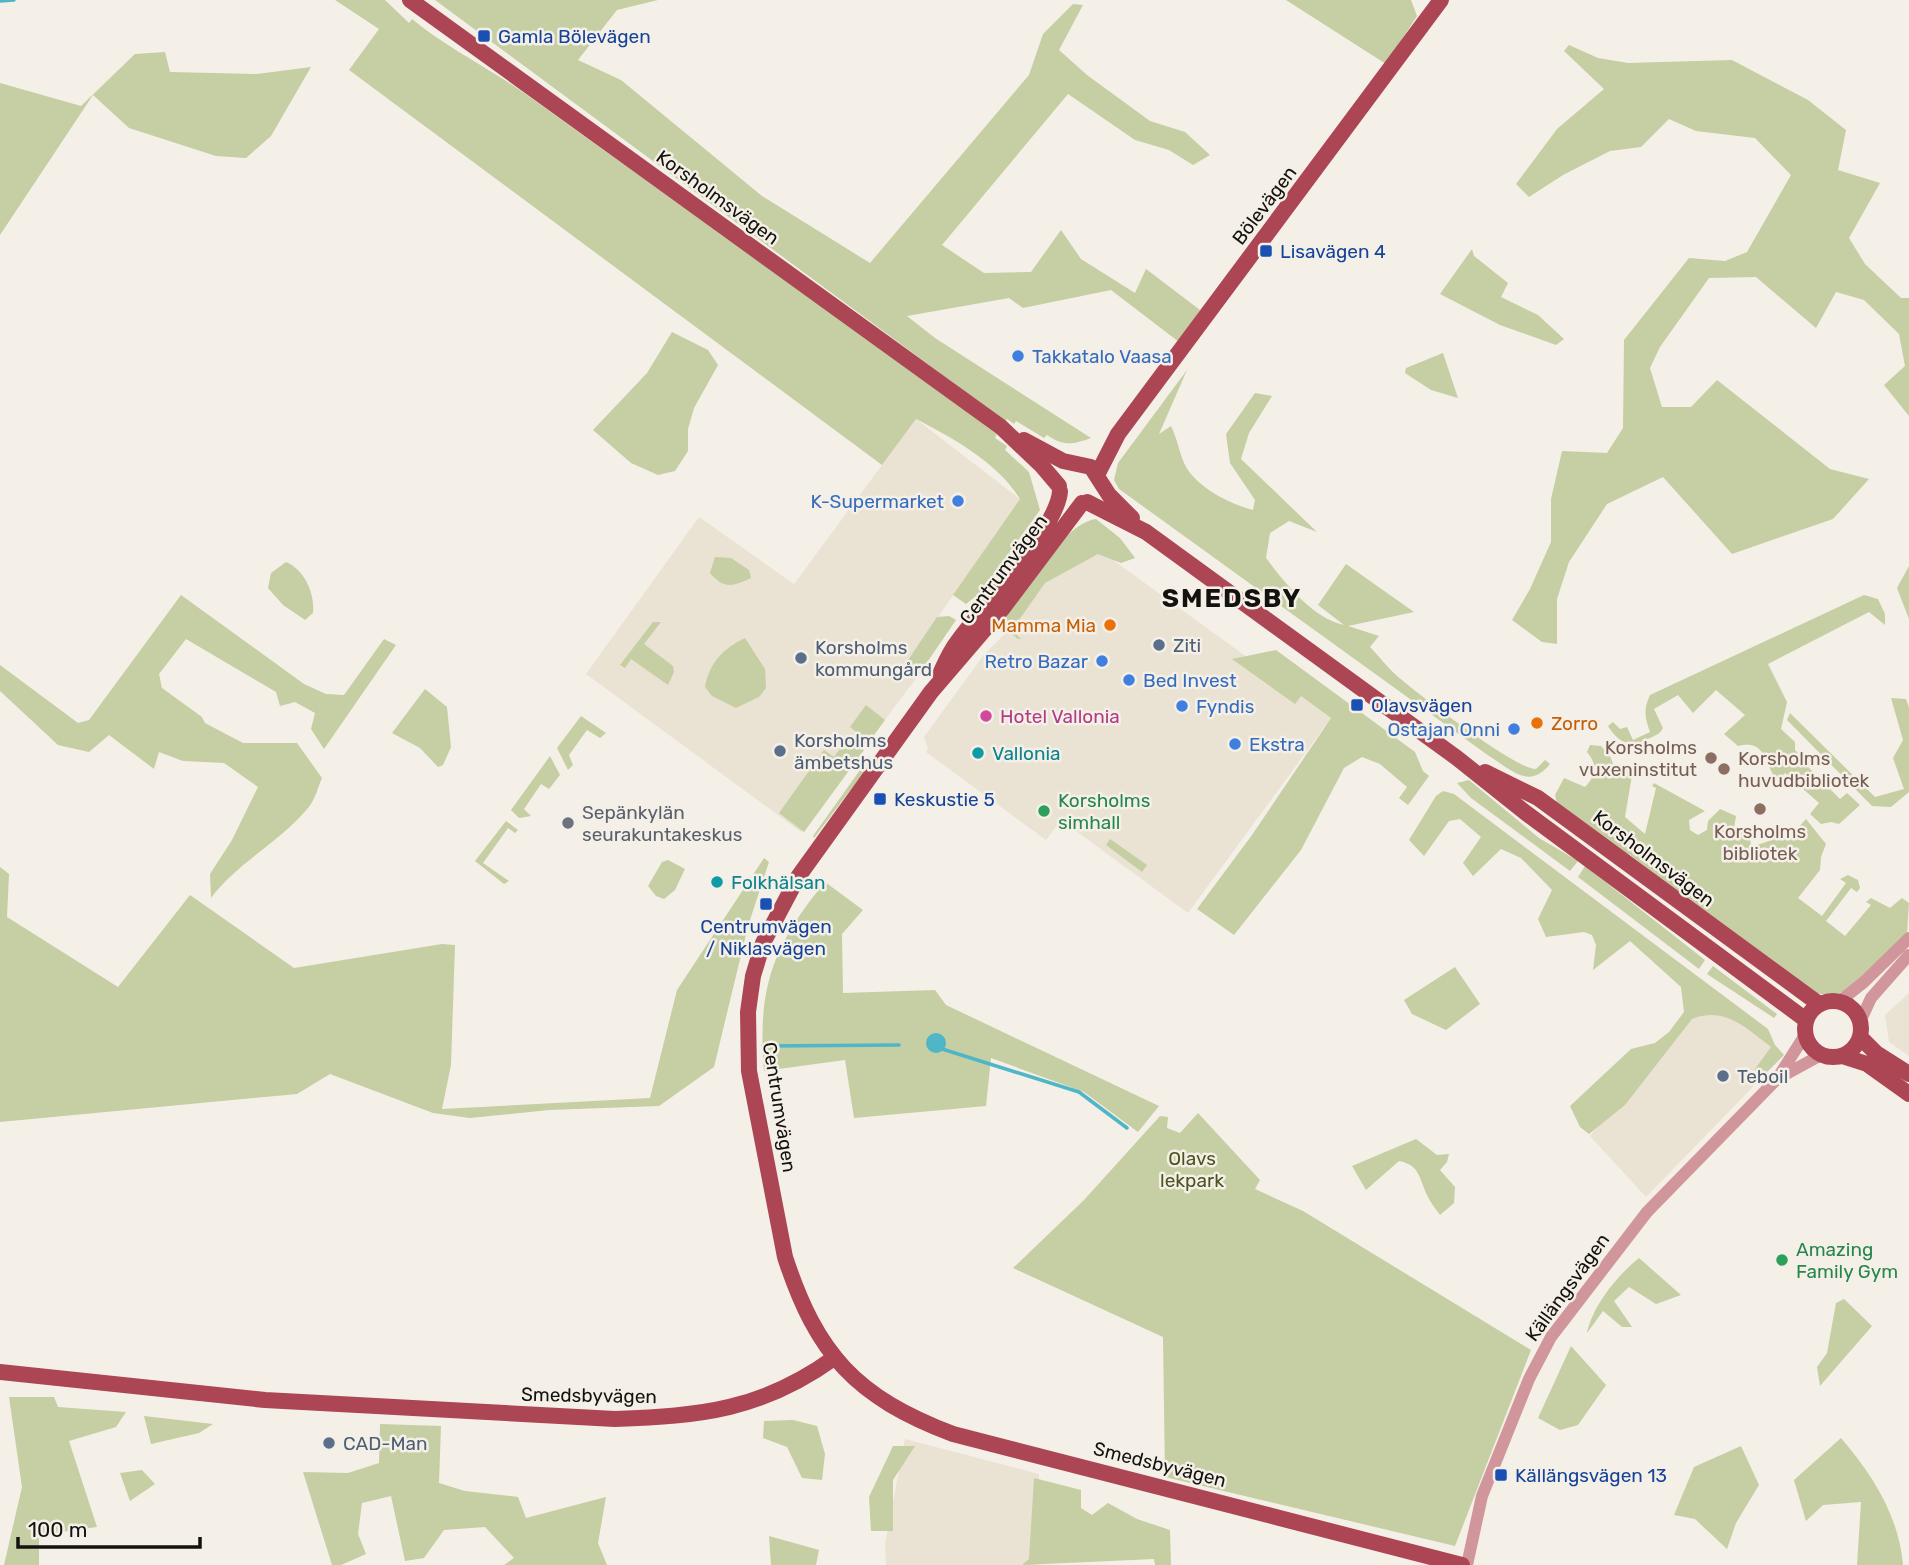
<svg xmlns="http://www.w3.org/2000/svg" width="1909" height="1565" viewBox="0 0 1909 1565" font-family="Rubik,sans-serif">
<style>
.built{fill:#eae2d2}
.green{fill:#c6cea3}
.water{fill:#4fb6c8}
.lines{fill:none;stroke-linecap:round;stroke-linejoin:round}
.stream{stroke:#4fb6c8;stroke-width:3.5}
.minor{stroke:#d1969b;stroke-width:12}
.major{stroke:#ac4654;stroke-width:16}
.transit-dot{fill:#1a4fb4;stroke:#f4f0e7;stroke-width:2.5}
.shop-dot{fill:#3f7fe0;stroke:#f4f0e7;stroke-width:2.5}
.food-dot{fill:#e8710a;stroke:#f4f0e7;stroke-width:2.5}
.service-dot{fill:#5c6f8a;stroke:#f4f0e7;stroke-width:2.5}
.hotel-dot{fill:#d1479c;stroke:#f4f0e7;stroke-width:2.5}
.culture-dot{fill:#0f9aa8;stroke:#f4f0e7;stroke-width:2.5}
.education-dot{fill:#8d6e63;stroke:#f4f0e7;stroke-width:2.5}
.leisure-dot{fill:#2e9e5b;stroke:#f4f0e7;stroke-width:2.5}
.worship-dot{fill:#6b7280;stroke:#f4f0e7;stroke-width:2.5}
.labels{text-anchor:middle;stroke-width:5;stroke-linejoin:round;paint-order:stroke}
.transit-label{font-size:19px;fill:#164399;stroke:#f4f0e7;text-anchor:start}
.street-label{font-size:19px;fill:#14120f;stroke:#f4f0e7}
.shop-label{font-size:19px;fill:#366cbe;stroke:#f4f0e7;text-anchor:start}
.food-label{font-size:19px;fill:#c56008;stroke:#f4f0e7;text-anchor:end}
.service-label{font-size:19px;fill:#4e5e75;stroke:#f4f0e7;text-anchor:start}
.hotel-label{font-size:19px;fill:#b23c85;stroke:#f4f0e7;text-anchor:start}
.education-label{font-size:19px;fill:#785e54;stroke:#f4f0e7;text-anchor:end}
.culture-label{font-size:19px;fill:#0d838f;stroke:#f4f0e7;text-anchor:start}
.leisure-label{font-size:19px;fill:#27864d;stroke:#f4f0e7;text-anchor:start}
.worship-label{font-size:19px;fill:#5b616d;stroke:#f4f0e7;text-anchor:start}
.park-label{font-size:19px;fill:#4c531d;stroke:#f4f0e7}
.district-label{font-size:26px;font-weight:bold;letter-spacing:2px;fill:#14120f;stroke:#f4f0e7}
</style>
<rect width="100%" height="100%" fill="#f4f0e7"/>
<path class="built" d="M916,419L1020,499L904,666L917,677L801,832L586,674L699,517L794,584Z
M1098,553L1113,560L1331,718L1188,913L1061,820L1046,840L926,752L928,748L924,737L983,656L1017,621L1045,583Z
M1709,991L1783,1056L1646,1197L1590,1136Z
M1909,993V1056L1889,1042L1885,1015Z
M905,1439L1039,1474L1037,1565H886L885,1544Z"/>
<path class="green" d="M335,0H385L409,23L412,19C447,48 489,68 527,95C683,208 842,319 997,434L995,438L1007,446L1005,450L1029,472L1040,510L981,592L966,604L953,595L1020,499C998,463 953,438 916,419L882,465L349,70L379,29Z
M435,0H658L617,10L578,60L621,80L762,196L870,263L1029,75L1043,34L1073,4L1083,5L1059,50L1087,75L1150,121L1185,132L1210,155L1193,165L1169,150L1135,140L1068,94L942,245L984,273L1031,272L1061,230L1081,259L1135,293L1146,269L1200,310L1179,342L1111,290L1023,308L1009,298L907,316L935,338L1091,438C1072,445 1063,446 1047,435L1044,438L1016,421L1014,424L1007,419L1005,421Z
M1286,0H1411L1417,16L1386,64Z
M1569,45L1598,58L1628,63L1732,60L1808,100L1846,130L1838,170L1880,183L1849,238L1865,264L1901,298H1909V416L1884,385L1905,366L1899,334L1864,300L1836,292L1816,328L1756,277L1709,278L1660,347L1650,368L1662,407H1691L1717,380L1830,469L1869,479L1833,519L1732,554L1663,477L1607,504L1569,562L1557,599V644L1542,642L1512,620L1530,589L1551,542V499L1562,451L1607,453L1623,428L1624,340L1689,258L1725,261L1747,252L1791,175L1755,138L1696,131L1669,119L1641,147L1610,151L1563,175L1529,197L1516,184L1557,129L1604,89L1564,51Z
M165,52L170,72L257,74L311,67L271,136L246,158L216,156L129,128L93,95L0,235V83L81,106L135,54Z
M1472,249L1474,256L1508,283L1501,297L1538,315L1564,339L1556,345L1500,325L1440,294Z
M672,332L708,350L718,365L694,408L688,429V451L675,471L658,475L631,463L593,430L647,373Z
M1443,353L1458,398L1431,390L1405,373L1406,368Z
M1187,370L1159,434L1171,426C1177,438 1179,451 1184,463C1195,487 1230,504 1253,510L1255,500L1230,463L1226,434L1255,393L1272,396L1249,433L1241,459L1317,532L1289,521L1270,533L1266,558C1285,583 1312,618 1344,625L1318,605L1346,564L1414,612L1348,626L1379,636L1370,647C1379,656 1387,667 1396,675C1415,692 1518,771 1536,769L1545,760L1550,764C1529,790 1512,770 1489,756L1119,489L1114,480L1118,463Z
M1096,519L1120,538L1135,558L1121,563L1098,554L1045,583L1012,630L1021,639H1018L1005,628L1004,616C1023,591 1065,522 1096,519Z
M715,557L731,558L749,570L751,578C732,587 724,589 710,573Z
M286,562C305,570 315,594 313,613L305,620L283,605L268,588L271,573Z
M1909,566V619L1897,588Z
M181,595L304,684L326,694L344,695L384,639L396,645L324,749L311,729L315,713L295,702L280,706L276,692L186,639L159,674L162,688L202,717L205,723L243,743H297L322,778C318,787 315,800 308,808C280,842 238,862 211,898L210,874L232,840L258,787L224,763L183,761L159,752L154,769L109,735L89,752L58,745L0,691V665L78,723L89,720Z
M1864,595L1878,599L1885,614V625L1869,612L1768,664L1787,702L1781,729L1795,742V750L1801,756L1805,754L1813,761L1808,767L1840,799L1847,793L1860,805L1839,824L1831,822L1821,824L1810,814L1819,803L1785,773L1778,781C1764,767 1768,738 1738,746L1724,734L1745,715L1716,690L1693,713L1678,695L1654,709L1663,728C1660,734 1656,735 1650,738C1631,748 1619,744 1608,726L1613,722L1620,729L1627,727L1633,740L1650,732C1645,718 1643,710 1650,695Z
M949,616L956,620L917,677L904,666L937,617Z
M653,622H661L644,644L673,666L674,672L668,685L631,659L625,668L620,665Z
M745,638L765,669L766,688L759,697L736,708L712,696L705,687C709,663 724,648 745,638Z
M1276,650L1415,752L1423,771L1429,776L1408,805L1399,798L1407,787L1380,764L1362,757L1344,768L1301,850L1234,935L1197,909L1252,835L1331,718L1301,696L1295,704L1232,659Z
M425,689L447,707L451,747L443,765L438,767L420,748L392,733Z
M1891,698L1906,699L1909,707V792L1891,807L1872,806L1787,720L1790,713L1875,797L1904,789L1893,758L1903,740Z
M866,705L885,720L869,742L850,727Z
M581,716L606,733L600,738L587,730L569,755L573,765L568,770L557,748Z
M848,738L864,750L804,832L779,813L824,750L834,757Z
M1590,745L1601,746L1610,756L1615,769H1623L1632,775L1625,817L1645,834L1656,788L1652,786L1654,783L1705,811L1689,820L1690,830L1698,835L1707,830L1708,821L1720,809L1736,816L1734,828L1749,830L1751,847L1790,834L1789,831L1798,828L1806,819L1826,844L1821,857L1820,870L1798,898L1822,916L1846,883L1840,879L1848,875L1858,880L1860,888L1857,892L1851,888L1826,921L1845,936L1871,905L1866,902L1871,898L1890,908L1902,898L1909,903L1907,934L1849,989L1837,994H1813L1630,855L1615,848L1557,804L1555,795L1564,778L1585,787C1597,774 1598,766 1587,752Z
M550,756L560,775L549,789L541,784L524,809L531,816L519,818L511,810Z
M870,756V764L814,838L813,836Z
M1469,780L1539,838L1578,861L1570,871L1471,798L1457,783Z
M1443,791L1454,794L1768,1029L1775,1045L1784,1055L1764,1075H1760L1755,1069L1771,1047C1746,1028 1725,1006 1692,1019L1625,1105L1589,1134L1580,1127L1570,1106L1631,1049L1655,1043L1669,1032L1684,1012L1681,987L1630,941L1593,970L1596,945L1592,935L1584,932L1546,937L1538,919L1552,890L1521,858L1501,849L1473,876L1463,863L1481,837L1460,819L1449,821L1424,856L1409,840L1436,796Z
M506,821L518,830L515,833L508,828L483,863L509,881L504,884L475,861Z
M1110,839L1147,865L1142,872L1106,845Z
M764,858L769,862L748,926L714,1067L659,1106L549,1110L470,1118L433,1113L330,1074L297,1094L0,1122V867L9,874L7,917L118,987L190,895L294,968L442,944L455,945L451,1065L442,1109L650,1098L677,990Z
M668,860L685,869L675,890L664,899L656,896L648,886L662,862Z
M1585,866L1705,960L1699,969L1578,877Z
M825,882L863,910L842,934L843,993L935,990L946,1005L1159,1106L1138,1132L1084,1092L991,1058L986,1106L854,1118L845,1060L764,1071C757,988 773,945 825,882Z
M1713,966L1777,1014L1774,1018L1707,974Z
M1455,967L1480,1004L1446,1030L1412,1014L1404,1000Z
M1198,1113L1260,1180L1255,1189L1303,1211L1531,1350L1455,1546L1165,1477L1163,1337L1013,1268L1084,1200L1160,1116L1168,1117L1167,1128L1180,1133Z
M1416,1139L1437,1155L1449,1154L1447,1162L1440,1170L1455,1187L1454,1203L1440,1215C1436,1209 1430,1202 1427,1195C1419,1178 1420,1165 1399,1161L1366,1190L1352,1166Z
M1639,1258L1681,1295L1656,1304L1629,1287L1614,1301L1632,1327H1622L1603,1311L1587,1333C1593,1305 1617,1276 1639,1258Z
M1844,1299L1872,1326L1820,1386L1817,1367L1827,1353L1836,1303Z
M1571,1346L1606,1385L1578,1425L1560,1430L1538,1418Z
M9,1397H54L58,1407L126,1412L116,1427L69,1441L97,1527L39,1535V1565H4L22,1487Z
M144,1416L213,1424L199,1433L151,1444Z
M793,1420L817,1426L825,1454L822,1480L802,1478L787,1447L763,1438L764,1421Z
M380,1424L441,1426L439,1483L465,1491L518,1497L526,1518L606,1497L598,1543L607,1565H504L514,1558L485,1527L444,1530L424,1558L405,1561L391,1496L362,1503L358,1534L366,1554L341,1565H332L303,1472L348,1473L379,1463Z
M1841,1438C1872,1474 1899,1516 1903,1565H1857L1861,1502L1823,1505L1806,1521L1794,1480Z
M893,1446H915L893,1480V1531H871L869,1497Z
M1741,1446L1759,1485L1736,1523L1727,1549L1695,1519L1674,1515L1694,1467Z
M142,1470L155,1484L130,1501L120,1473Z
M1034,1478L1081,1490V1508L1092,1515L1108,1503L1137,1519L1170,1530L1171,1565H1155L1154,1559L1022,1565L1029,1559Z
M769,1536L819,1550L816,1565H771Z"/>
<path class="water" d="M926 1043a10 10 0 1 1 20 0a10 10 0 1 1-20 0Z"/>
<g class="lines">
<path class="stream" d="M0,1L14,0
M763,1046L899,1045
M939,1048L1079,1092L1127,1128"/>
<path class="minor" d="M1840,1001L1864,982L1909,938
M1860,1022L1871,998L1909,955
M1777,1079L1821,1055
M1467,1565L1482,1496L1529,1379L1551,1337L1647,1212L1777,1079L1805,1035"/>
<path class="major" d="M410,0L1001,427L1042,466L1059,486
M1024,440L1063,461L1091,467L1109,495L1132,518
M1097,475L1118,434L1441,0
M1087,502L1146,532L1457,758L1526,813L1806,1020
M1082,503L1003,608L931,692L798,877L763,943L753,976L748,1012L749,1071L785,1257C817,1355 856,1397 953,1434L1462,1565
M940,674C945,663 950,651 958,641C981,608 1058,528 1060,491
M1485,772L1538,798L1819,1004
M1805 1029a28 28 0 1 1 56 0a28 28 0 1 1-56 0Z
M1860,1037L1876,1053L1909,1074
M1842,1056L1867,1064L1909,1094
M0,1372L265,1400L615,1419C701,1416 762,1410 834,1358"/>
</g>
<g class="transit-dot">
<rect x="477" y="29" width="14" height="14" rx="3.5"/>
<rect x="1259" y="244" width="14" height="14" rx="3.5"/>
<rect x="1350" y="698" width="14" height="14" rx="3.5"/>
<rect x="873" y="792" width="14" height="14" rx="3.5"/>
<rect x="759" y="897" width="14" height="14" rx="3.5"/>
<rect x="1494" y="1468" width="14" height="14" rx="3.5"/>
</g>
<g class="shop-dot">
<circle cx="1018" cy="356" r="7"/>
<circle cx="958" cy="501" r="7"/>
<circle cx="1102" cy="661" r="7"/>
<circle cx="1129" cy="680" r="7"/>
<circle cx="1182" cy="706" r="7"/>
<circle cx="1514" cy="729" r="7"/>
<circle cx="1235" cy="744" r="7"/>
</g>
<g class="food-dot">
<circle cx="1110" cy="625" r="7"/>
<circle cx="1537" cy="723" r="7"/>
</g>
<g class="service-dot">
<circle cx="1159" cy="645" r="7"/>
<circle cx="801" cy="658" r="7"/>
<circle cx="780" cy="751" r="7"/>
<circle cx="1723" cy="1076" r="7"/>
<circle cx="329" cy="1443" r="7"/>
</g>
<circle class="hotel-dot" cx="986" cy="716" r="7"/>
<g class="culture-dot">
<circle cx="978" cy="753" r="7"/>
<circle cx="717" cy="882" r="7"/>
</g>
<g class="education-dot">
<circle cx="1711" cy="758" r="7"/>
<circle cx="1724" cy="769" r="7"/>
<circle cx="1760" cy="809" r="7"/>
</g>
<g class="leisure-dot">
<circle cx="1044" cy="811" r="7"/>
<circle cx="1782" cy="1260" r="7"/>
</g>
<circle class="worship-dot" cx="568" cy="823" r="7"/>
<g class="labels">
<g class="transit-label">
<text x="498" y="43">Gamla Bölevägen</text>
<text x="1280" y="258">Lisavägen 4</text>
<text x="1371" y="712">Olavsvägen</text>
<text x="894" y="806">Keskustie 5</text>
<text x="766" y="933" text-anchor="middle">Centrumvägen<tspan x="766" dy="22">/ Niklasvägen</tspan></text>
<text x="1515" y="1482">Källängsvägen 13</text>
</g>
<g class="street-label">
<text transform="translate(718 197) rotate(36)" y="7">Korsholmsvägen</text>
<text transform="translate(1264 205) rotate(-53)" y="7">Bölevägen</text>
<text transform="translate(1003 569) rotate(-53)" y="7">Centrumvägen</text>
<text transform="translate(1654 858) rotate(37)" y="7">Korsholmsvägen</text>
<text transform="translate(780 1107) rotate(81)" y="7">Centrumvägen</text>
<text transform="translate(1567 1287) rotate(-54)" y="7">Källängsvägen</text>
<text transform="translate(589 1395) rotate(1)" y="7">Smedsbyvägen</text>
<text transform="translate(1160 1464) rotate(14)" y="7">Smedsbyvägen</text>
</g>
<g class="shop-label">
<text x="1032" y="363">Takkatalo Vaasa</text>
<text x="944" y="508" text-anchor="end">K-Supermarket</text>
<text x="1088" y="668" text-anchor="end">Retro Bazar</text>
<text x="1143" y="687">Bed Invest</text>
<text x="1196" y="713">Fyndis</text>
<text x="1500" y="736" text-anchor="end">Ostajan Onni</text>
<text x="1249" y="751">Ekstra</text>
</g>
<g class="food-label">
<text x="1096" y="632">Mamma Mia</text>
<text x="1551" y="730" text-anchor="start">Zorro</text>
</g>
<g class="service-label">
<text x="1173" y="652">Ziti</text>
<text x="815" y="654">Korsholms<tspan x="815" dy="22">kommungård</tspan></text>
<text x="794" y="747">Korsholms<tspan x="794" dy="22">ämbetshus</tspan></text>
<text x="1737" y="1083">Teboil</text>
<text x="343" y="1450">CAD-Man</text>
</g>
<g class="hotel-label">
<text x="1000" y="723">Hotel Vallonia</text>
</g>
<g class="education-label">
<text x="1697" y="754">Korsholms<tspan x="1697" dy="22">vuxeninstitut</tspan></text>
<text x="1738" y="765" text-anchor="start">Korsholms<tspan x="1738" dy="22">huvudbibliotek</tspan></text>
<text x="1760" y="838" text-anchor="middle">Korsholms<tspan x="1760" dy="22">bibliotek</tspan></text>
</g>
<g class="culture-label">
<text x="992" y="760">Vallonia</text>
<text x="731" y="889">Folkhälsan</text>
</g>
<g class="leisure-label">
<text x="1058" y="807">Korsholms<tspan x="1058" dy="22">simhall</tspan></text>
<text x="1796" y="1256">Amazing<tspan x="1796" dy="22">Family Gym</tspan></text>
</g>
<g class="worship-label">
<text x="582" y="819">Sepänkylän<tspan x="582" dy="22">seurakuntakeskus</tspan></text>
</g>
<g class="park-label">
<text x="1192" y="1165">Olavs<tspan x="1192" dy="22">lekpark</tspan></text>
</g>
<g class="district-label">
<text x="1232" y="607">SMEDSBY</text>
</g>
</g>
<path d="M18 1537v10h182v-10" fill="none" stroke="#14120f" stroke-width="3.5"/>
<text x="28" y="1537" font-size="21" fill="#14120f" stroke="#f4f0e7" stroke-width="5" paint-order="stroke">100 m</text>
</svg>
